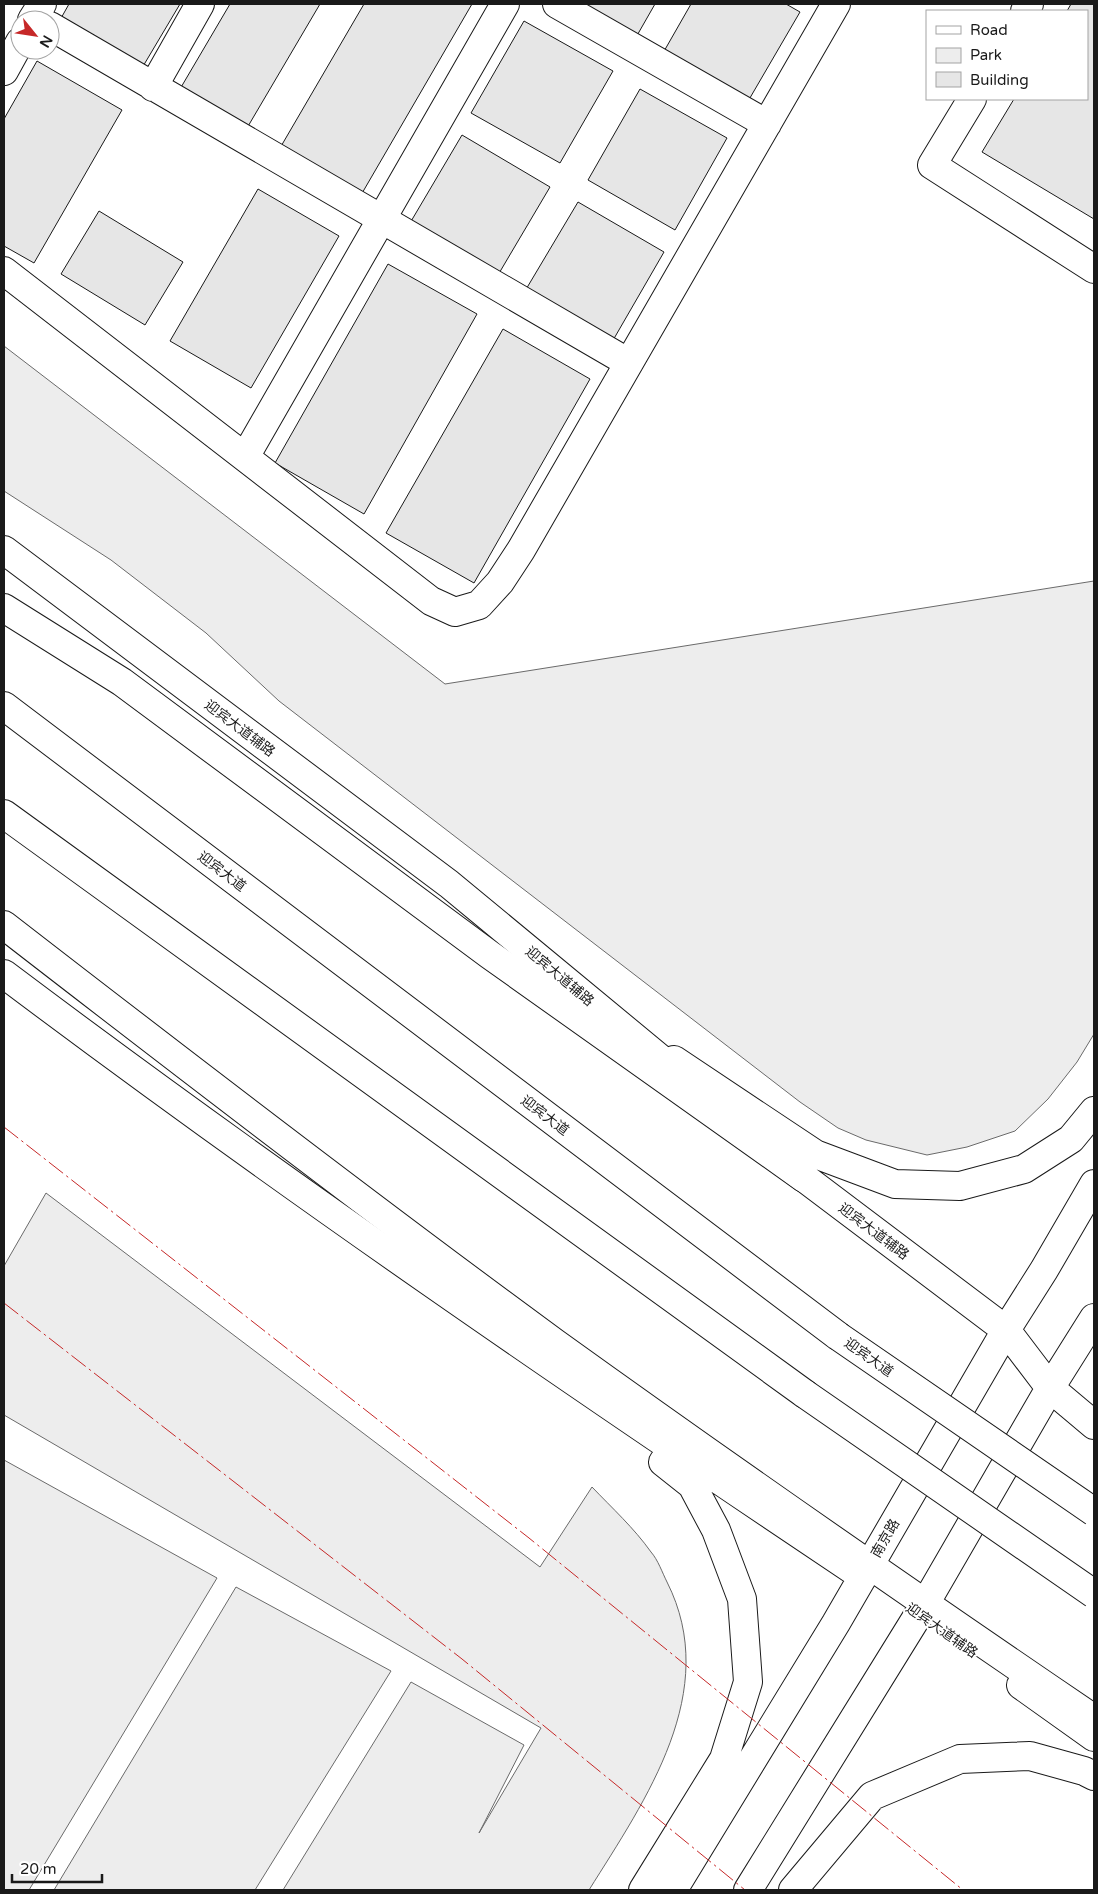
<svg xmlns="http://www.w3.org/2000/svg" width="1098" height="1894" viewBox="0 0 1098 1894" font-family="'Varela Round','Noto Sans SC',sans-serif">
<style>
.green{fill:#ededed;stroke:#6a6a6a}
.building{fill:#e6e6e6;stroke:#1a1a1a}
.lines{fill:none;stroke-linecap:round;stroke-linejoin:round}
.minor-casing{stroke:#1a1a1a;stroke-width:30}
.major-casing{stroke:#1a1a1a;stroke-width:30}
.highway-casing{stroke:#1a1a1a;stroke-width:30}
.minor{stroke:#fff;stroke-width:28}
.major{stroke:#fff;stroke-width:28}
.highway{stroke:#fff;stroke-width:28}
.highway-bridge-casing{stroke:#1a1a1a;stroke-width:30;stroke-linecap:butt}
.highway-bridge{stroke:#fff;stroke-width:28}
.power{stroke:#c62828;stroke-width:1;stroke-dasharray:18 4 2.5 4;stroke-linecap:butt}
.labels{text-anchor:middle;stroke-width:4;stroke-linejoin:round;paint-order:stroke}
.street-label{font-size:14px;fill:#1a1a1a;stroke:#fff}
</style>
<rect width="100%" height="100%" fill="#fff"/>
<path class="green" d="M4,346L445,684L1094,581V1034L1077,1062L1048,1099L1015,1131L967,1147L927,1155L866,1140L838,1128L800,1102L279,701L206,633L111,560L4,491Z
M46,1193L540,1567L592,1487C612,1508 634,1528 651,1552C658,1560 662,1572 667,1582C722,1691 646,1799 589,1890H283L411,1682L524,1745L479,1833L541,1728L4,1415V1266Z
M4,1460L217,1578L29,1890H4Z
M236,1587L391,1671L255,1890H54Z"/>
<path class="building" d="M69,4H180L142,68L60,20Z
M230,4H320L247,128L180,89Z
M364,4H472L361,195L280,148Z
M574,4H655L635,39Z
M691,4H786L800,12L747,103L663,53Z
M1071,4H1094V219L982,152L1014,99H1087V11H1067Z
M524,21L613,71L560,163L471,113Z
M37,61L122,110L34,263L4,246V119Z
M640,89L727,138L675,230L588,180Z
M462,135L550,187L498,275L410,223Z
M258,189L339,236L251,388L170,341Z
M578,202L664,252L612,342L525,291Z
M99,211L183,262L145,325L61,274Z
M388,264L477,314L364,514L275,463Z
M503,329L590,379L474,583L386,533Z"/>
<g class="lines">
<g class="minor-casing">
<path id="minor" d="M557,4L767,124
M1025,11L1029,4
M32,20L42,4
M50,26L629,363
M4,71L20,42
M153,87L200,4
M972,99L932,165L1094,269
M4,271L431,601L455,612L479,605L500,582L521,550L836,4
M245,457L505,4"/>
</g>
<g class="major-casing">
<path id="major" d="M4,550L449,884L686,1080
M4,974C283,1184 572,1382 862,1576
M674,1060L815,1154L895,1184L960,1186L1024,1169L1071,1139L1094,1111
M786,1164L1006,1330L1050,1388L1094,1425
M1021,1685L1094,1737
M643,1890L724,1759L748,1682L742,1599L716,1530L692,1485L663,1462
M673,1890L836,1623L1006,1330L1044,1270L1094,1184
M748,1890L925,1604L1050,1388L1094,1318
M793,1890L872,1796L960,1759L1030,1756L1084,1771L1094,1776"/>
</g>
<g class="highway-casing">
<path id="highway" d="M4,608L122,682L490,955L804,1178
M4,706L838,1336
M4,814L805,1394
M4,925C186,1066 369,1207 555,1343C733,1471 913,1596 1094,1719"/>
</g>
<use href="#minor" class="minor"/>
<use href="#major" class="major"/>
<use href="#highway" class="highway"/>
<g class="highway-bridge-casing">
<path id="highway-bridge" d="M838,1336L1094,1512
M805,1394L1094,1594"/>
</g>
<use href="#highway-bridge" class="highway-bridge"/>
<path class="power" d="M4,1127L529,1538L963,1890
M4,1303L462,1659L745,1890"/>
</g>
<g class="labels">
<g class="street-label">
<text transform="translate(240 728) rotate(37)" y="5">迎宾大道辅路</text>
<text transform="translate(222 871) rotate(37)" y="5">迎宾大道</text>
<text transform="translate(560 976) rotate(40)" y="5">迎宾大道辅路</text>
<text transform="translate(545 1115) rotate(37)" y="5">迎宾大道</text>
<text transform="translate(874 1231) rotate(37)" y="5">迎宾大道辅路</text>
<text transform="translate(869 1357) rotate(35)" y="5">迎宾大道</text>
<text transform="translate(885 1538) rotate(-60)" y="5">南京路</text>
<text transform="translate(942 1630) rotate(35)" y="5">迎宾大道辅路</text>
</g>
</g>
<rect width="1098" height="1894" fill="none" stroke="#1a1a1a" stroke-width="10"/>
<rect x="926" y="10" width="162" height="90" fill="#ffffff" stroke="#a3a3a3"/>
<rect x="936" y="26" width="25" height="8" fill="#ffffff" stroke="#a3a3a3"/>
<text x="970" y="35" font-size="15" fill="#1a1a1a">Road</text>
<rect x="936" y="48" width="25" height="15" fill="#ededed" stroke="#a3a3a3"/>
<text x="970" y="60" font-size="15" fill="#1a1a1a">Park</text>
<rect x="936" y="72" width="25" height="15" fill="#e6e6e6" stroke="#a3a3a3"/>
<text x="970" y="85" font-size="15" fill="#1a1a1a">Building</text>
<g transform="translate(35 35) rotate(120)"><circle r="24" fill="#ffffff" stroke="#a3a3a3"/>
<path d="M0-4L9 19L0 12L-9 19Z" fill="#c62828"/>
<text y="-8" font-size="14" font-weight="bold" text-anchor="middle" fill="#1a1a1a">N</text>
</g>
<path d="M12 1874v8h90v-8" fill="none" stroke="#1a1a1a" stroke-width="2.5"/>
<text x="20" y="1874" font-size="15" fill="#1a1a1a" stroke="#ffffff" stroke-width="4" paint-order="stroke">20 m</text>
</svg>
